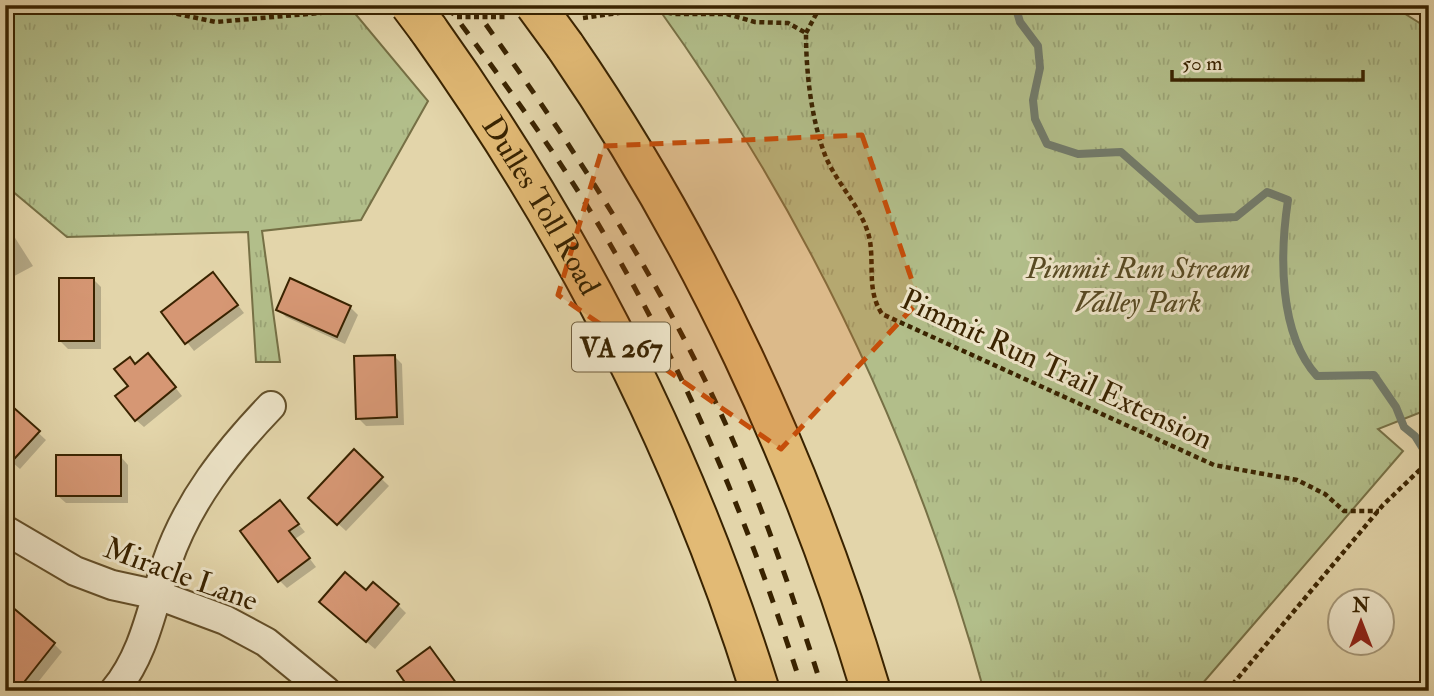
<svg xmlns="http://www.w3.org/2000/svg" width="1434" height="696" viewBox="0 0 1434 696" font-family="'IM FELL Double Pica',serif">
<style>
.park{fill:url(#park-tufts);stroke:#767045;stroke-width:2}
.shadow{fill:#0003}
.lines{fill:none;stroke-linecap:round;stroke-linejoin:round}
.stream{stroke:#727b6b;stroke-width:8}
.building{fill:#d69774;stroke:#392300;stroke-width:2}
.street-casing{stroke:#64502a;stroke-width:32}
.highway-casing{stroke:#392300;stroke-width:42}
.path{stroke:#392300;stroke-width:4.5;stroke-dasharray:5 3.5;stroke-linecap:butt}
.street{stroke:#ede4c8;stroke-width:28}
.highway{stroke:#e2ba75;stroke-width:38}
.rail{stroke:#392300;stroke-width:5;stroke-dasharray:12 12;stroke-linecap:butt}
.highway-bridge-casing{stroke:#392300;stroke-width:42;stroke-linecap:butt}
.highway-bridge{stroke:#e2ba75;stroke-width:38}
.marked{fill:#c54e0a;fill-opacity:0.2;stroke:#c54e0a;stroke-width:5;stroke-dasharray:14 9;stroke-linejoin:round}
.labels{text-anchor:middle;stroke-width:6;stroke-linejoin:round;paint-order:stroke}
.shield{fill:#ede4c8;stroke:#6f5d3c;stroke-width:2}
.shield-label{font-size:28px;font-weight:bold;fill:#392300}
.street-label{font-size:30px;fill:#392300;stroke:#ede4c8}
.park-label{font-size:30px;font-style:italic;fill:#574a22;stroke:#ede4c8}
</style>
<defs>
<pattern id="park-tufts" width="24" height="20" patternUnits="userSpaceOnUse" patternTransform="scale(1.75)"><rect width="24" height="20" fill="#b2be8a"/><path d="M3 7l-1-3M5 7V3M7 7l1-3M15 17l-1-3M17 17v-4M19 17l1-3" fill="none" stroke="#9aa375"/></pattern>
</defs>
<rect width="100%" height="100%" fill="#e3d5aa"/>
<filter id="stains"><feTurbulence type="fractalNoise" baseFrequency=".00286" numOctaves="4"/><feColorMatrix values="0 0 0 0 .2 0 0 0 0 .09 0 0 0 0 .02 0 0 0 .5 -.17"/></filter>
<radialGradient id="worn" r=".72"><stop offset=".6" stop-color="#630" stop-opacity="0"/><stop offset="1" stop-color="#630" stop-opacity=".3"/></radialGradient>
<path class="park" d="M5,5H348L428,101L361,220L262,231L280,362H256L248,232L67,237L5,185Z
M656,5H1391L1429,29V409L1378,429L1403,451L1196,691H984C916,444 806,213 656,5Z"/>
<path class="shadow" d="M10,230L33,266L5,281V233Z
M93,279L101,287V349H68L60,341Z
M220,282L244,313L194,351L163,312Z
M350,307L358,315L345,344L286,317L278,309Z
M394,356L402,364L404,425L366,426L358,418Z
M156,363L182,396L144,427L136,420L130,386L136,366Z
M5,402L46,440L20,469L5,456Z
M354,452L389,486L346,531L310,498Z
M121,457L128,465V503H66L58,496Z
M280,502L305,532L295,539L316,567L287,588L280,581Z
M366,592L398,605L406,613L375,649L329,610Z
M54,644L62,652L31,691H5Z"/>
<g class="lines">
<path class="stream" d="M1015,5L1020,22L1038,46L1040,68L1033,100L1035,119L1047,144L1078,154L1121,152L1197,219L1236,217L1267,192L1288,200C1280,253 1278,333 1317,376L1374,375L1396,407L1404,427L1415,436L1425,452L1429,474"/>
</g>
<path class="building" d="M213,272L238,305L185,344L161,312Z
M59,278H94V341H59Z
M290,278L351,306L337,337L276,310Z
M148,353L176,387L135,421L115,396L128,386L114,369L130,357L135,364Z
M395,355L397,417L356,419L354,356Z
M5,400L40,431L5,469Z
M354,449L383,477L337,525L308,498Z
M56,455H121V496H56Z
M280,500L299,524L289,531L310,558L278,582L240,531Z
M345,572L366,590L373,582L399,604L366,642L319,602Z
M5,601L55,643L17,691H5Z
M430,647L462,691H411L397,671Z"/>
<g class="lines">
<g class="street-casing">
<path id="street" d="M5,530L75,571L112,585L158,595L225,620L266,642L326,691
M114,691C145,654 152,606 167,562C188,501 227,452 271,406"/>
</g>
<g class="highway-casing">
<g id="highway">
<path id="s1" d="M428,29C573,232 686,453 760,691"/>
<path d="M565,46C700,242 803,463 871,691"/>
</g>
</g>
<path class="path" d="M135,5L216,22L353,10L382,11
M457,17H507
M583,18L646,9L675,14H727L755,22L788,23L806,33C806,72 811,118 825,155C837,185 864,209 870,241C874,268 867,291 882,314L1214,465L1297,480L1325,494L1344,511H1379
M806,33L821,5
M1227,691L1383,505L1429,461"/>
<use href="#street" class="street"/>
<use href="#highway" class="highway"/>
<path class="rail" d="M447,5C496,72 546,138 589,209C682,360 749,522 803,691
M472,5C570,142 663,282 731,436C767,519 796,605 823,691"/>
<g class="highway-bridge-casing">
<path id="highway-bridge" d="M410,5L428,29
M535,5L565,46"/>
</g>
<use href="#highway-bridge" class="highway-bridge"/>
</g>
<path class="marked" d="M862,135L919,301L781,449L558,295L603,146Z"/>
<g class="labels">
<rect class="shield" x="572" y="322.5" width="98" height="49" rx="5"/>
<g class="shield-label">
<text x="621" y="357">VA 267</text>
</g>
<g class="street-label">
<text dy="10" stroke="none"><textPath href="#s1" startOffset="210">Dulles Toll Road</textPath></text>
<text transform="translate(1057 369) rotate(25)" y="10">Pimmit Run Trail Extension</text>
<text transform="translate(181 574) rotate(20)" y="10">Miracle Lane</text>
</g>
<g class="park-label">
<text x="1138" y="278">Pimmit Run Stream<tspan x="1138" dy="34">Valley Park</tspan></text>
</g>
</g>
<rect width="1434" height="696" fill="none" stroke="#e3d5aa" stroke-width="28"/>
<rect x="7" y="7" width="1420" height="682" fill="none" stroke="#392300" stroke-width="3.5"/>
<rect x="14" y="14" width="1406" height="668" fill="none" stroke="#392300" stroke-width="2"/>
<g transform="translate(1361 622)"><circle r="33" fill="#ede4c8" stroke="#a59778" stroke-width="2"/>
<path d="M0-5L12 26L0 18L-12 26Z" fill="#8f2418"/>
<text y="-10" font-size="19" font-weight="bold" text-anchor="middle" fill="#392300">N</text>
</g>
<path d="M1172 70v10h191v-10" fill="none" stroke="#392300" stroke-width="3.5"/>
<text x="1182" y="70" font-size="21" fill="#392300" stroke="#ede4c8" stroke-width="5" paint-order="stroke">50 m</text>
<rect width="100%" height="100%" filter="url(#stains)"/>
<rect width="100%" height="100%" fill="url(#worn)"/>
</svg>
